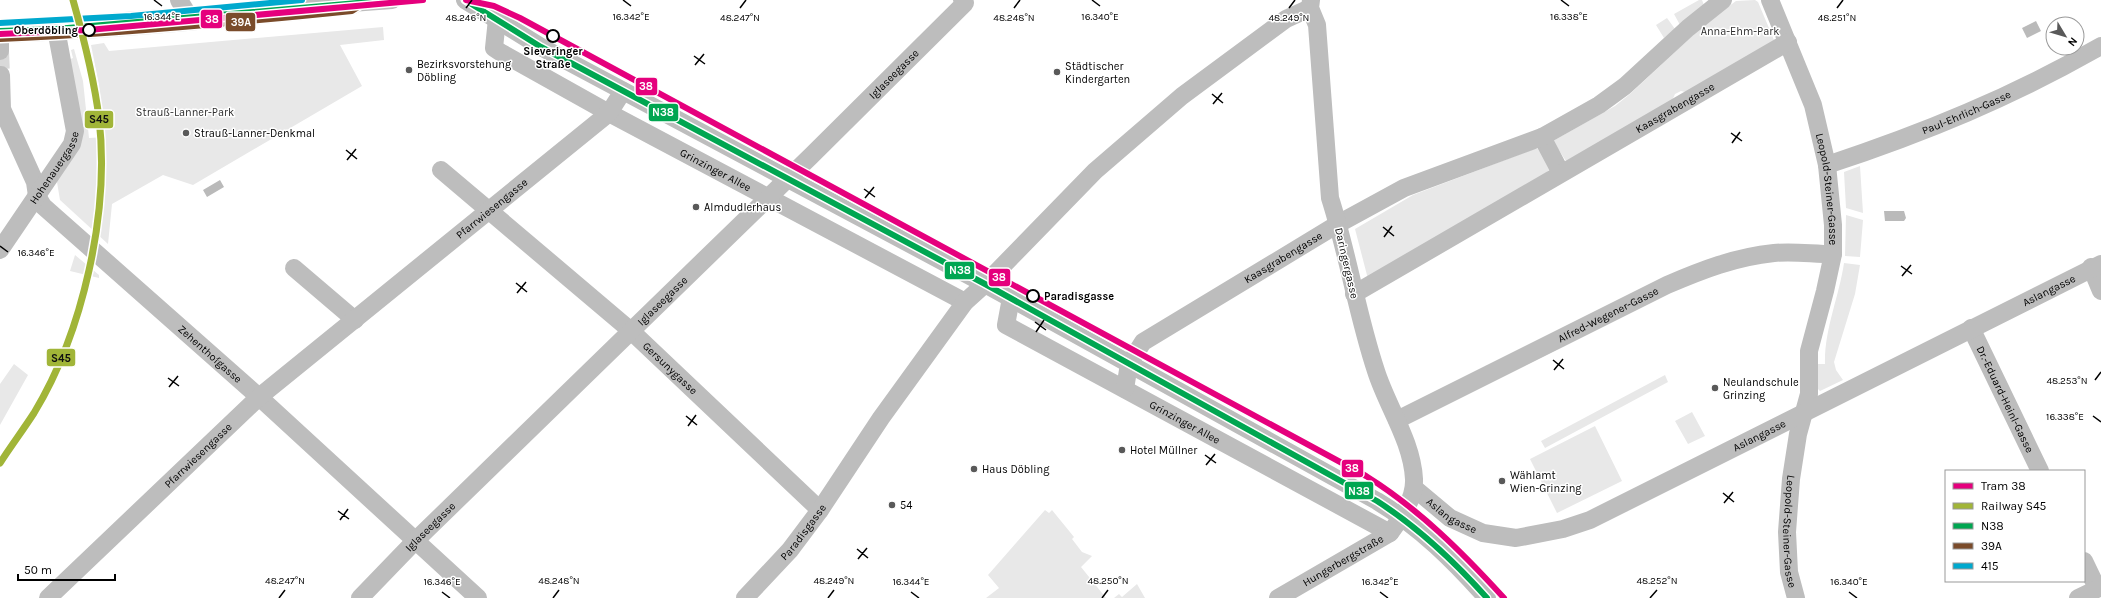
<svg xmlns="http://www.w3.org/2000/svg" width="2101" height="598" viewBox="0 0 2101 598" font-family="Karla,sans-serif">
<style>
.green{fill:#e8e8e8}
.water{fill:#bababa}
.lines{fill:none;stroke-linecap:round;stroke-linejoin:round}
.minor-tunnel{stroke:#d9d9d9;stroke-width:18;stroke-dasharray:18 9;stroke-linecap:butt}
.major-casing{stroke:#dbdbdb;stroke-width:24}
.minor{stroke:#bdbdbd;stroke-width:18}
.major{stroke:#bdbdbd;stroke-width:22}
.bus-1-casing{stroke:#fff;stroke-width:9}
.bus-2-casing{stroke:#fff;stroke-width:9}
.bus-3-casing{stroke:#fff;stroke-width:9}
.bus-1{stroke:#00a651;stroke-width:6}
.bus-2{stroke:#7a4b2a;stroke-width:6}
.bus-3{stroke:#00a9ce;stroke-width:6}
.rail-1-casing{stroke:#fff;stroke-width:10}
.rail-1{stroke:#a1b538;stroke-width:7}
.tram-1-casing{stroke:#fff;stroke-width:9}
.tram-1{stroke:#e5007d;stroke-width:6}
.ticks{fill:none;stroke:#000;stroke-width:1.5}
.stop-dot{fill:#fff;stroke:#000;stroke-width:2}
.poi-dot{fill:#595959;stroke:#fff;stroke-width:1.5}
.labels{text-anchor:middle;stroke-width:3;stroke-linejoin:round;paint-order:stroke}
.stop-label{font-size:11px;font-weight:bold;fill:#000;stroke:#fff;text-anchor:end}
.park-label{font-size:11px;fill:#2c2c2c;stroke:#fff}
.poi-label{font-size:11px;fill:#000;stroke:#fff;text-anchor:start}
.street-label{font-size:11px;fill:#000;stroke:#fff}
.ticks-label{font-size:10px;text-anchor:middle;fill:#000;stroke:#fff;stroke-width:3;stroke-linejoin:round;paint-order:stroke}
.line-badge{stroke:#fff;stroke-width:1.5}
.badge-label{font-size:11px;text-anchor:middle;font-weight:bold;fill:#fff}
.pale-badge-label{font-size:11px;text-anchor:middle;font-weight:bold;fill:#111}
</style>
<rect width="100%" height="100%" fill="#fff"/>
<path class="green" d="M1699,0H1702L1704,5L1680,25L1674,14Z
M1755,0L1758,2L1774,40L1689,93L1681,91L1675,94L1671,103L1566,161L1553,141L1615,106L1630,94L1705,24L1736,1Z
M1667,18L1675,29L1664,38L1656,25Z
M383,27L384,40L340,45L362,86L193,185L163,175L112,204L108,244L60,200L56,176L80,141L68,60L73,58L71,50L74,49L83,81L89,138L105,137L99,85L91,45L104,43L109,51Z
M1534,149H1539L1550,169L1541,178L1368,279L1355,229L1413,195Z
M1860,166L1863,213L1846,208L1844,172Z
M1846,215L1863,220L1860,257L1845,256Z
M75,255L99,275V278L70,271Z
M1844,263L1860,265L1855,294L1834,362L1836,370L1843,380L1820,391L1816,387V364H1825C1824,330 1839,297 1844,263Z
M14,364L28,375L0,425V384Z
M1665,375L1668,382L1545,448L1541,441Z
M1692,412L1705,436L1688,444L1675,421Z
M1595,426L1622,481L1557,513L1530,459Z
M1045,510L1049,513L1052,510L1074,537L1072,539L1082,552L1092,556L1081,567L1106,598H986L999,588L988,575Z
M1137,584L1145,598H1114L1119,594L1122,597Z"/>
<path class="water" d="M2036,21L2041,31L2027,38L2022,28Z
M220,180L224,187L207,197L203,190Z
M1884,211H1904L1906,218L1904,221H1885Z"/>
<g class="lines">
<path class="minor-tunnel" d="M0,51L1,75"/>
<g class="major-casing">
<path id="major" d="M0,31C117,27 234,15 351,3L355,0"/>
</g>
<g class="minor">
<path d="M179,0L190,18"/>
<path d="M465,0L541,47L985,284L1377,501C1420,527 1454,561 1487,598"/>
<path id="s1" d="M1770,0L1813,105L1827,165L1833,225V254L1825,291L1809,351V394L1798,434L1791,479L1787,532L1789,572L1796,598"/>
<path d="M351,3L392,0"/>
<path id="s2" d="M497,19L494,48L500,52L609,113L965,302"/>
<path d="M0,39V51"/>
<path id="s3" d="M1,75L2,109L35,182L37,196L43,206L259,397L478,598"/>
<path d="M1542,137L1561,173"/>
<path id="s4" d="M1827,165C1924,133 2012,97 2101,46"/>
<path id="s5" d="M441,170L630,330L820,510"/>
<path id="s6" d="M0,250L72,144L75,131L56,29"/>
<path d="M2091,267L2101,291"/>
<path d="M294,268L355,320"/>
<path id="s7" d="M1354,294L1788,42"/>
<path id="s8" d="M1011,298L1006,325L1390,533"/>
<path id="s9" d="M1971,328L2040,471"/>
<path id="s10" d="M1125,389L1129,364L1143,342L1338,224L1404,188L1542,137L1599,105L1625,86L1688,28L1723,0"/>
<path id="s11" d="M1397,420L1667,285C1702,270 1735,257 1774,253C1793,251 1813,254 1833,254"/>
<path id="s12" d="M1414,488L1450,518L1483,533L1516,538L1563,529L1590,520L2101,264"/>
<path d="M2084,561L2097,588"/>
<path id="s13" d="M48,598L259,397L609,113L623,91"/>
<path id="s14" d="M360,598L415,541L811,156L965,3L962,0"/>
<path id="s15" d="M745,598L790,550L820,510L881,418L965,302L985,284L1095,171L1182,96L1286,19L1310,8"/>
<path id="s16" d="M1278,598L1390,533C1401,518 1415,499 1414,479C1412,441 1387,406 1376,371C1357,314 1348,254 1330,198L1317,25L1310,8L1311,0"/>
<path d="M2078,598L2101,587"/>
</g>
<use href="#major" class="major"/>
<g class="bus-1-casing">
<path id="bus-1" d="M465,0L541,47L985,284L1377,501C1419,528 1454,561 1487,598
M0,31L56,29L392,0"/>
</g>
<g class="bus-2-casing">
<path id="bus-2" d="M0,39C118,34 235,23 352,11L360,6"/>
</g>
<g class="bus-3-casing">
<path id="bus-3" d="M0,23L131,16L302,0"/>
</g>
<use href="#bus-1" class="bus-1"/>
<use href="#bus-2" class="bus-2"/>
<use href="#bus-3" class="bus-3"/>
<g class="rail-1-casing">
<path id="rail-1" d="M0,463C11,446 23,430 34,413C83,332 110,212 99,118C94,78 84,39 73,0"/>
</g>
<use href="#rail-1" class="rail-1"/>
<g class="tram-1-casing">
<path id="tram-1" d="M466,0L494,6L520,18L1366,476C1419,509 1462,552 1504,598
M0,34L88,30L423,0"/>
</g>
<use href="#tram-1" class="tram-1"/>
</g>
<path class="ticks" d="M154,0L162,6M623,0L631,6M1092,0L1100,6M1561,0L1569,6M466,8L472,0M740,8L746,0M1014,8L1020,0M1289,8L1295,0M1837,8L1843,0M694,56L705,64M695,65L704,54M1212,94L1223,103M1213,104L1222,93M1731,133L1742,141M1732,143L1740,132M346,150L357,159M347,160L356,149M864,189L875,197M865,198L874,187M1383,227L1394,236M1384,237L1392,226M0,246L8,252M1901,266L1912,274M1902,276L1911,265M516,283L527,292M517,293L526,282M1035,322L1046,330M1036,332L1044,320M1553,360L1564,369M1554,370L1563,359M168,378L179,386M2095,380L2101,372M169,387L178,376M686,416L697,425M2093,416L2101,422M688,426L696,415M1205,455L1216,463M1206,465L1215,454M1723,493L1734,502M1724,503L1733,492M338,511L349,519M340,520L348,509M857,549L868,558M858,559L867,548M442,592L450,598M911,592L919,598M1380,592L1388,598M1849,592L1857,598M279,598L285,590M553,598L559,590M828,598L834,590M1102,598L1108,590M1650,598L1657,590"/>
<g class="stop-dot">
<circle cx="89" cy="30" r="6"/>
<circle cx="553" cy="36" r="6"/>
<circle cx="1033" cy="296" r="6"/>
</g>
<g class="poi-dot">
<circle cx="409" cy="70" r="4"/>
<circle cx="1057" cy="72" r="4"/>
<circle cx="186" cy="133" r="4"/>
<circle cx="696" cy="207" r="4"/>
<circle cx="1715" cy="388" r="4"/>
<circle cx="1122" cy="450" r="4"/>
<circle cx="974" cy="469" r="4"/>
<circle cx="1502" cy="481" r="4"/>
<circle cx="892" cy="505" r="4"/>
</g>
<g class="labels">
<g class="stop-label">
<text x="78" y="34">Oberdöbling</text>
<text x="553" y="55" text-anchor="middle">Sieveringer<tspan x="553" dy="13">Straße</tspan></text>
<text x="1044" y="300" text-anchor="start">Paradisgasse</text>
</g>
<g class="park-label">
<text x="1740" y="35">Anna-Ehm-Park</text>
<text x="185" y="116">Strauß-Lanner-Park</text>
</g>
<g class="poi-label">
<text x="417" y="68">Bezirksvorstehung<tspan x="417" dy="13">Döbling</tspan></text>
<text x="1065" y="70">Städtischer<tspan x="1065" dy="13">Kindergarten</tspan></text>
<text x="194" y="137">Strauß-Lanner-Denkmal</text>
<text x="704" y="211">Almdudlerhaus</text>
<text x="1723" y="386">Neulandschule<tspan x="1723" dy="13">Grinzing</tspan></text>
<text x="1130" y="454">Hotel Müllner</text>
<text x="982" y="473">Haus Döbling</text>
<text x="1510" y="479">Wählamt<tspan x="1510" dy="13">Wien-Grinzing</tspan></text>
<text x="900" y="509">54</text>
</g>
<g class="street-label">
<text dy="4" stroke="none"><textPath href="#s14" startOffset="748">Iglaseegasse</textPath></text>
<text dy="4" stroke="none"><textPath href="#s7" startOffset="371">Kaasgrabengasse</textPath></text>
<text dy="4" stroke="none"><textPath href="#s4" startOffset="149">Paul-Ehrlich-Gasse</textPath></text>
<text dy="4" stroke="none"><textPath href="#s6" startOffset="99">Hohenauergasse</textPath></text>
<text dy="4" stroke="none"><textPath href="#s2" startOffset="282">Grinzinger Allee</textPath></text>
<text dy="4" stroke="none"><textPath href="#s1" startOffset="199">Leopold-Steiner-Gasse</textPath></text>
<text dy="4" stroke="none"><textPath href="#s13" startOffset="591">Pfarrwiesengasse</textPath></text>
<text dy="4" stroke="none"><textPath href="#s10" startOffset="215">Kaasgrabengasse</textPath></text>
<text transform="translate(1347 263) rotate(77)" y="4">Daringergasse</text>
<text dy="4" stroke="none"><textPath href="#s12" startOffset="706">Aslangasse</textPath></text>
<text dy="4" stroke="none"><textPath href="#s14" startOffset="424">Iglaseegasse</textPath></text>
<text dy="4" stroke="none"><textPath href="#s11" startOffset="236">Alfred-Wegener-Gasse</textPath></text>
<text dy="4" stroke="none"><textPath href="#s3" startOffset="363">Zehenthofgasse</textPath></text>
<text dy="4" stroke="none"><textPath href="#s5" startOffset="303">Gersunygasse</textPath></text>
<text dy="4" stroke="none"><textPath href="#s9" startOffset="79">Dr.-Eduard-Heinl-Gasse</textPath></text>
<text dy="4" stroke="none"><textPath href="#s8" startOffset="231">Grinzinger Allee</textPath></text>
<text dy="4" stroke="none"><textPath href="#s12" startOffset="382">Aslangasse</textPath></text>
<text dy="4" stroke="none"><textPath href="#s13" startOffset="207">Pfarrwiesengasse</textPath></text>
<text dy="4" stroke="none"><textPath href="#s12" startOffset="47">Aslangasse</textPath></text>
<text dy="4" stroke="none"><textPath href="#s14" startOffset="100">Iglaseegasse</textPath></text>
<text dy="4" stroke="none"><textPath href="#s15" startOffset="88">Paradisgasse</textPath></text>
<text dy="4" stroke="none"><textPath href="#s1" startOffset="547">Leopold-Steiner-Gasse</textPath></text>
<text dy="4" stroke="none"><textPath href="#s16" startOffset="75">Hungerbergstraße</textPath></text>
</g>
</g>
<g class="ticks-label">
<text x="162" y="20">16.344°E</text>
<text x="631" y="20">16.342°E</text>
<text x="1100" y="20">16.340°E</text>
<text x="1569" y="20">16.338°E</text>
<text x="1837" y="21">48.251°N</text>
<text x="466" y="21">48.246°N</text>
<text x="740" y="21">48.247°N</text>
<text x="1014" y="21">48.248°N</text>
<text x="1289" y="21">48.249°N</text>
<text x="36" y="256">16.346°E</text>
<text x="2067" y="384">48.253°N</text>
<text x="2065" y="420">16.338°E</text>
<text x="285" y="584">48.247°N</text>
<text x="559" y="584">48.248°N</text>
<text x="834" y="584">48.249°N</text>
<text x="1108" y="584">48.250°N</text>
<text x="1657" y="584">48.252°N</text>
<text x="442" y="585">16.346°E</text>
<text x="911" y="585">16.344°E</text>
<text x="1380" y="585">16.342°E</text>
<text x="1849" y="585">16.340°E</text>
</g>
<g class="line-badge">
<rect x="200" y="9" width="23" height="20" rx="4" fill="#e5007d"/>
<rect x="225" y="12" width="31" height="20" rx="4" fill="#7a4b2a"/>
<rect x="635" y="77" width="23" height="19" rx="4" fill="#e5007d"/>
<rect x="648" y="103" width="31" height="19" rx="4" fill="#00a651"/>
<rect x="84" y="110" width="30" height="19" rx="4" fill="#a1b538"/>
<rect x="944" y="261" width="31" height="19" rx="4" fill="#00a651"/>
<rect x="988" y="268" width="23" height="19" rx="4" fill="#e5007d"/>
<rect x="46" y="348" width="30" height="19" rx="4" fill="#a1b538"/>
<rect x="1341" y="459" width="23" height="19" rx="4" fill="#e5007d"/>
<rect x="1344" y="481" width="30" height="19" rx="4" fill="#00a651"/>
</g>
<g class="badge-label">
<text x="212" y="23">38</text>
<text x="241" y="26">39A</text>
<text x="646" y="90">38</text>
<text x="663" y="116">N38</text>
<text x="960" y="274">N38</text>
<text x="999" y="281">38</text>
<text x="1352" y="472">38</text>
<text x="1359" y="495">N38</text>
</g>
<g class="pale-badge-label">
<text x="99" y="123">S45</text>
<text x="61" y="362">S45</text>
</g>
<rect x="1945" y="470" width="140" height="112" fill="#ffffff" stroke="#999999"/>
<rect x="1953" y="483" width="20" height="6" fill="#e5007d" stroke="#999999"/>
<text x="1981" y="490" font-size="12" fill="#000000">Tram 38</text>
<rect x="1953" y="503" width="20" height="6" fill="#a1b538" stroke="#999999"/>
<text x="1981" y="510" font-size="12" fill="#000000">Railway S45</text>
<rect x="1953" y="523" width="20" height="6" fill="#00a651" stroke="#999999"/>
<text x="1981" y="530" font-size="12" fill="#000000">N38</text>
<rect x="1953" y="543" width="20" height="6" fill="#7a4b2a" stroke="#999999"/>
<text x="1981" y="550" font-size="12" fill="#000000">39A</text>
<rect x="1953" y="563" width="20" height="6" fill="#00a9ce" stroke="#999999"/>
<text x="1981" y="570" font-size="12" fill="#000000">415</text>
<g transform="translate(2065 36) rotate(128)"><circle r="19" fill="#ffffff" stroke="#999999"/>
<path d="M0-3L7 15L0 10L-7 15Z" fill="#595959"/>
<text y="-6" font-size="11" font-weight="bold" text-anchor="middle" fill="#000000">N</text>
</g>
<path d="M18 574v6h97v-6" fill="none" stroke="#000000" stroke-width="2"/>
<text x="24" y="574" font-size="12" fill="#000000" stroke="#ffffff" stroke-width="3" paint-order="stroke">50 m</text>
</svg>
